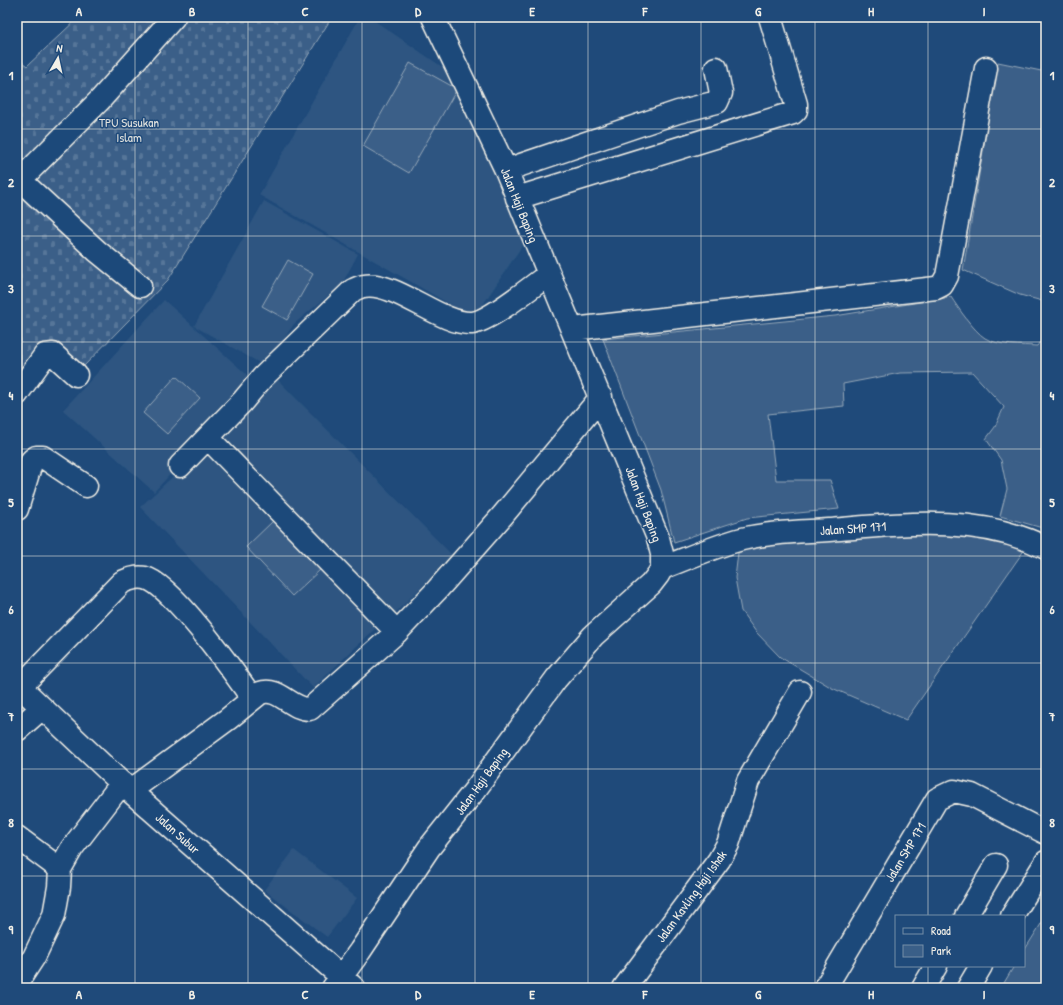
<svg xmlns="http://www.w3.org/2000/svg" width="1063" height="1005" viewBox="0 0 1063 1005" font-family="'Patrick Hand',sans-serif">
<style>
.built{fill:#2d5581}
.green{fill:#3a5f88;stroke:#97a8b8}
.cemetery{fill:url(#cemetery-stones);stroke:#97a8b8}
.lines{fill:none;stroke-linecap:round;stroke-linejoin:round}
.minor-casing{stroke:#f4f1e8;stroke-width:25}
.minor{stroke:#1f4a7a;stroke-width:22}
.grid{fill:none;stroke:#f4f1e8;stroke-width:1;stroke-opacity:0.55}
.labels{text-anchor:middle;stroke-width:3;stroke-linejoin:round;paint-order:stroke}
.park-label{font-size:13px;fill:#e1e2de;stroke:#1f4a7a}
.street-label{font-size:13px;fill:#f4f1e8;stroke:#1f4a7a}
.neatline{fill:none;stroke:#f4f1e8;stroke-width:1.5}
.grid-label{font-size:13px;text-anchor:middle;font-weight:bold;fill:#f4f1e8}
</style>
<defs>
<pattern id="cemetery-stones" width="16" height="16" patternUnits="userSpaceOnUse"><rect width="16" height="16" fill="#3a5f88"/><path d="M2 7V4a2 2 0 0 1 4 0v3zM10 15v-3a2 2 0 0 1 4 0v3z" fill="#577699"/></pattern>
</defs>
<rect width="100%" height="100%" fill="#1f4a7a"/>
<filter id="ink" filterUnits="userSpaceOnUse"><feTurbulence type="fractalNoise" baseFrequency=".025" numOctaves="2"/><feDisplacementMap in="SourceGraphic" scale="8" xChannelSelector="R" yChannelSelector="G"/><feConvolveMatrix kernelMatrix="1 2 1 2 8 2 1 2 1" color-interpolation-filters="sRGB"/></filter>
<g filter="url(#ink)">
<path class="built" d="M360,17H369L460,79L524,243L474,318L259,195Z
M264,201L358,254L342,284L294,324L265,366L194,326Z
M164,300L255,382L154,492L63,410Z
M274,376L453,556L390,618L211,437Z
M209,443L381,623L313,688L140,507Z
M294,850L357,898L327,937L264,890Z"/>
<path class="green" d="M998,62L1046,72V302L1020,295L963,270Z
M410,63L457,89L409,173L363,146Z
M288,260L313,274L287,320L262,306Z
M951,297C958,308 974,331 985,338C997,346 1023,345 1037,346L1046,334V529L1000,516L1007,489L1001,460L986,439L995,427L1004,407L972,372L900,373L843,384L844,406L768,414L776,480H830L839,509L747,518L674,542L661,490L603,339L835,316Z
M176,376L200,398L167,434L143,413Z
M274,520L321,569L292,596L246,547Z
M909,531L975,537L1025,549L906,720L832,688L780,657L756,632L741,611L735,578L738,553L763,543L841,540Z
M1046,916V988H1001L1014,966H1024V951Z"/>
<path class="cemetery" d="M79,17H332L168,280L80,370L55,349L17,400V58L27,66Z"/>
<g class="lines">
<g class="minor-casing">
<path id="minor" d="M506,170L678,112L717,102L721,93L716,68
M20,180L97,251L140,286
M17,183L100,100L174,17
M517,198L793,113L796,110V104L770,17
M573,329L936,288L942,285L947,276L986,68
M17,394L45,355L53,354L76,375
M208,438L397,632
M180,466L242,402L263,377L353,290C356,289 361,286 364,286C394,280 441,325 472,323C488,322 534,285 549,274
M17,509L32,460L36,457H43L86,486
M662,568C688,558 715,546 742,539C771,532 799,532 829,530C901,524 979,514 1046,548
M17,684L130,791L354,988
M20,687L122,582C129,579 137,576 145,578C171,583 235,674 252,698
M17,730L42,708
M130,791L228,719L260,693C279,686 291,710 310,709L397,632L436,591L503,515L601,397
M17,837L60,869
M966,916L996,865
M1012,916L1046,862
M17,983L34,957L54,915L59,887L60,869L72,848L122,783
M333,988L360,951L429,848L475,790L556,679L593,636L651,584L658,575L662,568V554L658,538L506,170L433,17
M624,988L719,860L728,844L748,781L800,692
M825,988L937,799L954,791L972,795L1046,833
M923,988L936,966
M968,988L981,966"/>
</g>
<use href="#minor" class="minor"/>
</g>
</g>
<path class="grid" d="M135,17V988M248,17V988M362,17V988M475,17V988M588,17V988M701,17V988M815,17V988M928,17V916M17,129H1046M17,236H1046M17,342H1046M17,449H1046M17,556H1046M17,663H1046M17,769H1046M17,876H1046M928,966V988"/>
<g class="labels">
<g class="park-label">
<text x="129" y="127">TPU Susukan<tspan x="129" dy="15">Islam</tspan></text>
</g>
<g class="street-label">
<text transform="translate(520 205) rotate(68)" y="5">Jalan Haji Baping</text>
<text transform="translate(644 504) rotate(69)" y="5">Jalan Haji Baping</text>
<text transform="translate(853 528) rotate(-4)" y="5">Jalan SMP 171</text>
<text transform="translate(481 781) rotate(-54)" y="5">Jalan Haji Baping</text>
<text transform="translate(178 833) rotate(42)" y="5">Jalan Subur</text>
<text transform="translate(905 852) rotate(-59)" y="5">Jalan SMP 171</text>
<text transform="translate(691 896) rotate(-54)" y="5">Jalan Kavling Haji Ishak</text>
</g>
</g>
<rect width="1063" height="1005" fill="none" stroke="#1f4a7a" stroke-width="44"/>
<rect x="895" y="915" width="130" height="52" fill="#1f4a7a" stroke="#748da6"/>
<rect x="903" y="928" width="20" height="6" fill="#1f4a7a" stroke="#748da6"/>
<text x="931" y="935" font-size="12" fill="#f4f1e8">Road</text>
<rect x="903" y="945" width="20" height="12" fill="#3a5f88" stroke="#748da6"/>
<text x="931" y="955" font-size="12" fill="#f4f1e8">Park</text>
<g transform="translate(58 58) rotate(9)" stroke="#1f4a7a" stroke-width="3" paint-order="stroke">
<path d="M0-3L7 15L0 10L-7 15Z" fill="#f4f1e8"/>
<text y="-6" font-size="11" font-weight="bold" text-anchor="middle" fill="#f4f1e8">N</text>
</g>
<rect x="22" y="22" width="1019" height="961" class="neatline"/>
<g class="grid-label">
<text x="79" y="16">A</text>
<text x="192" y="16">B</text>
<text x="305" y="16">C</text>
<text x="418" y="16">D</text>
<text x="532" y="16">E</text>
<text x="645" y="16">F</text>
<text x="758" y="16">G</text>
<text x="871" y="16">H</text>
<text x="984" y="16">I</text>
<text x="11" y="80">1</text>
<text x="1052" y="80">1</text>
<text x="11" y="187">2</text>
<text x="1052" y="187">2</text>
<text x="11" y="293">3</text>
<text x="1052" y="293">3</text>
<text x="11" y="400">4</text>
<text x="1052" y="400">4</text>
<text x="11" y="507">5</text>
<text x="1052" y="507">5</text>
<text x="11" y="614">6</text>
<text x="1052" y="614">6</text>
<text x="11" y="721">7</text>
<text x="1052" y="721">7</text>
<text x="11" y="827">8</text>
<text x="1052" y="827">8</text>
<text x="11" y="934">9</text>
<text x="1052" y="934">9</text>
<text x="79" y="999">A</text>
<text x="192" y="999">B</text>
<text x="305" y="999">C</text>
<text x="418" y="999">D</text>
<text x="532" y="999">E</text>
<text x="645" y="999">F</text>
<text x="758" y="999">G</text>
<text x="871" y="999">H</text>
<text x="984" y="999">I</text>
</g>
</svg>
